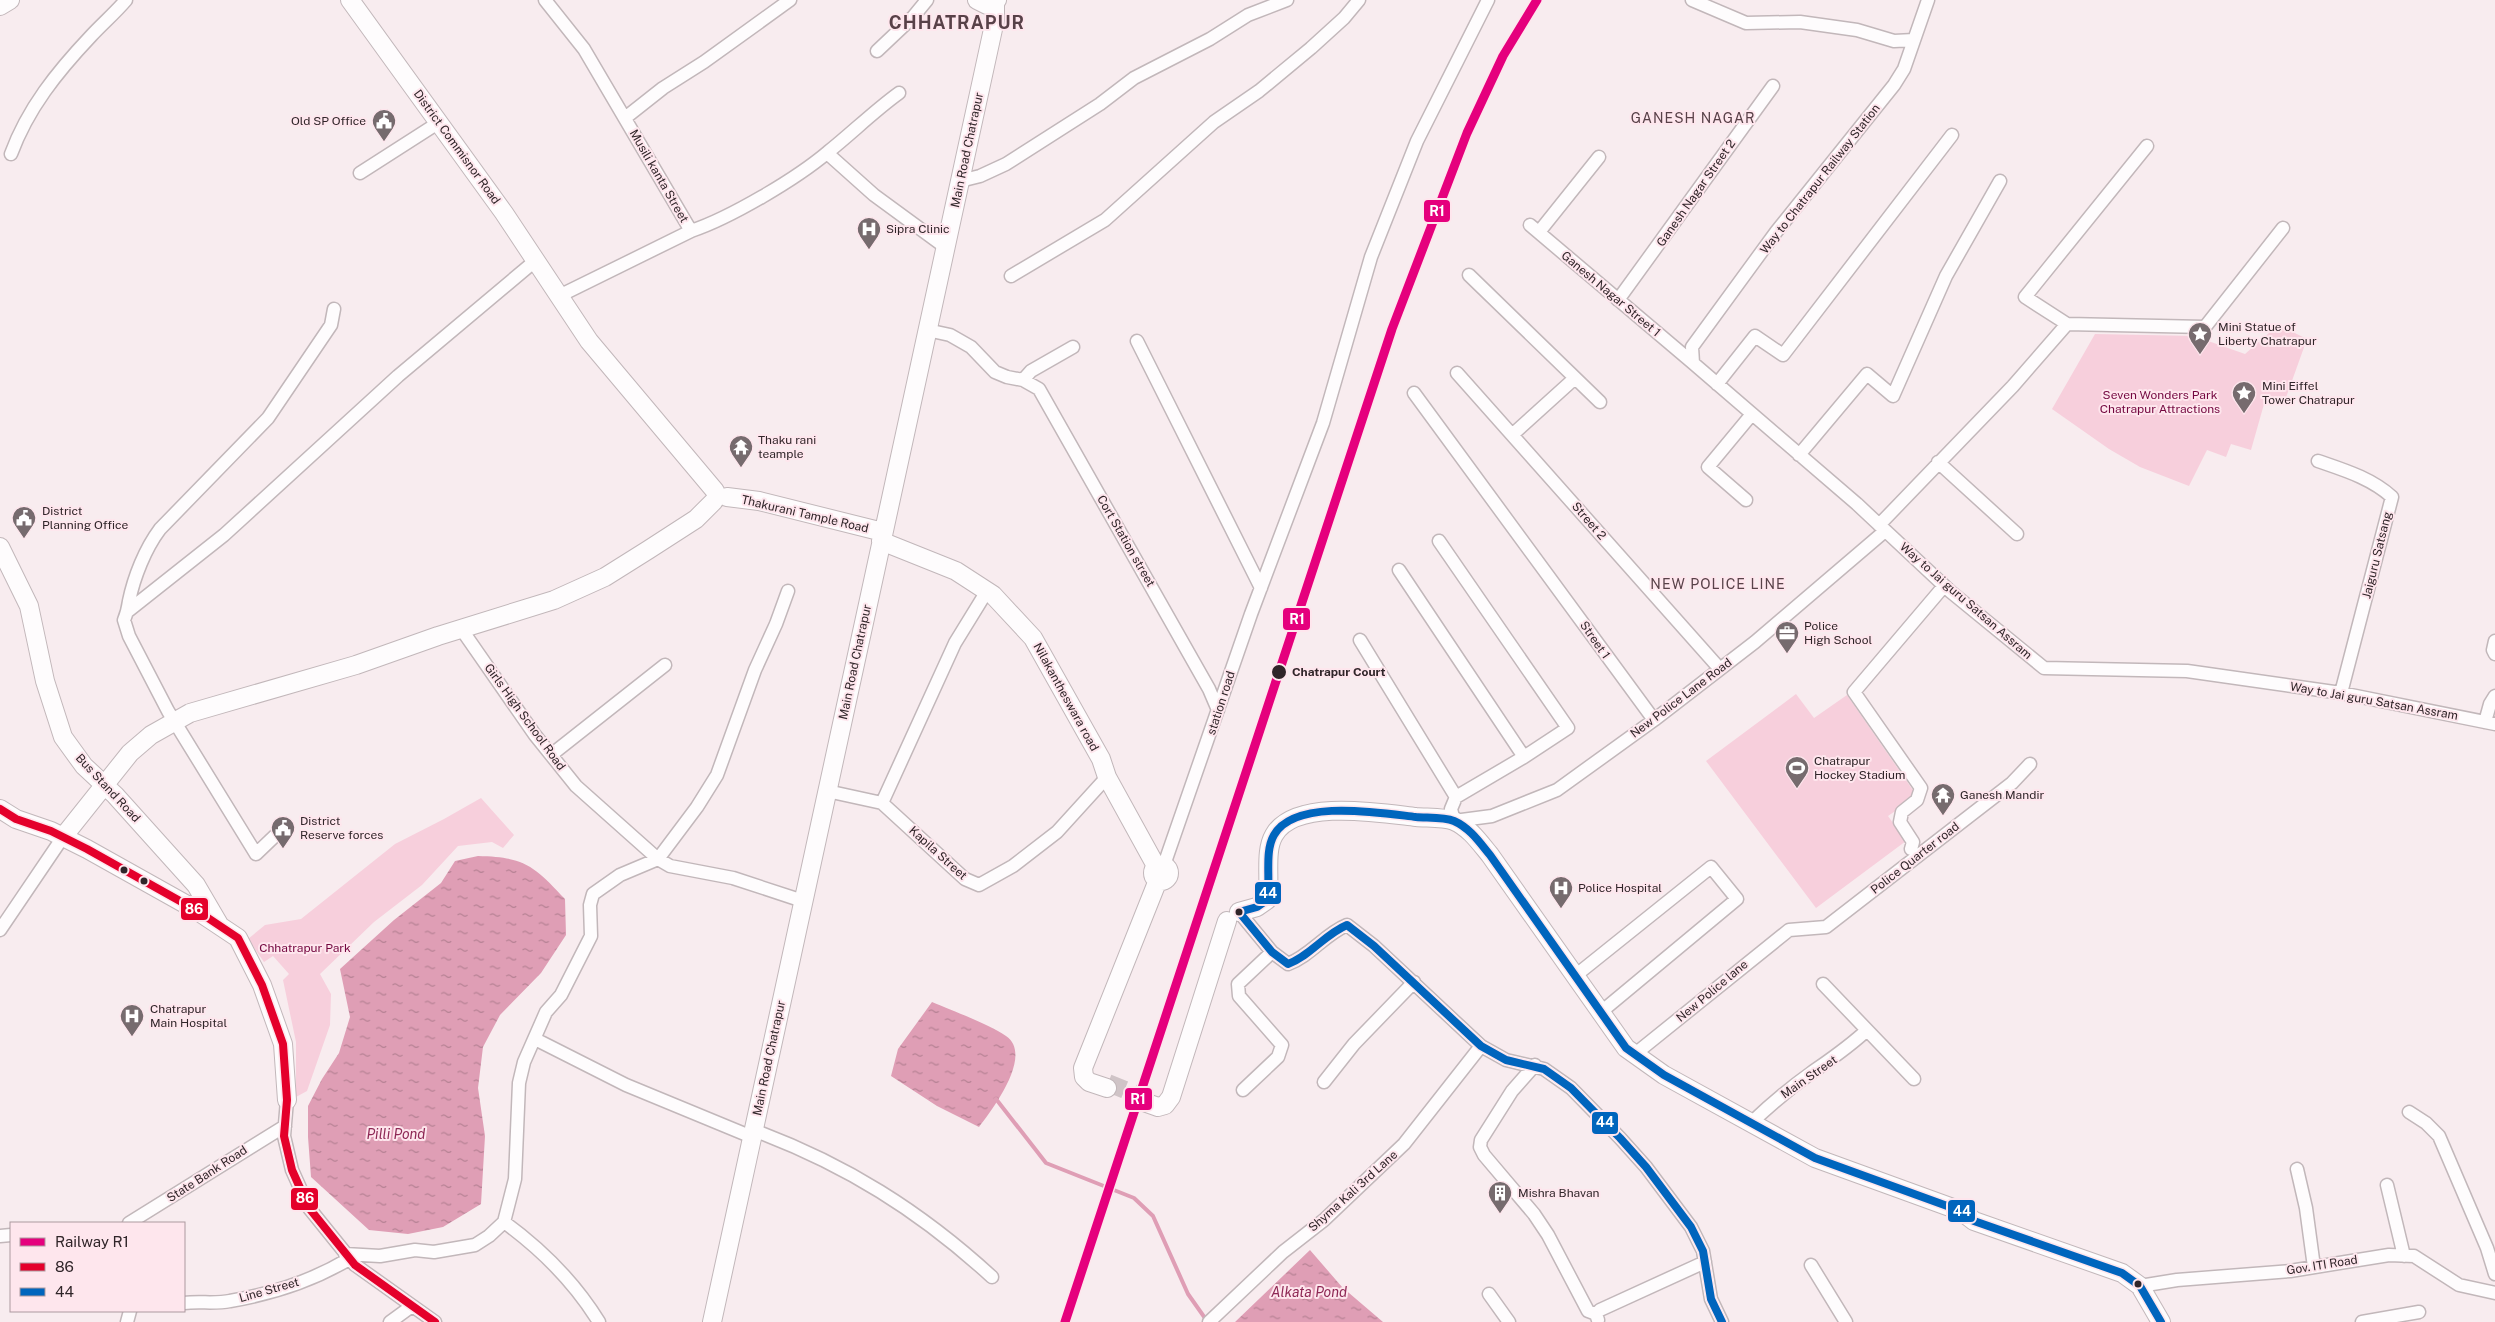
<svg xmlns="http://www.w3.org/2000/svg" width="2495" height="1322" viewBox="0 0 2495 1322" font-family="'Public Sans',sans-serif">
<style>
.green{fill:#f7cfdc}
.water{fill:url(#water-ripples)}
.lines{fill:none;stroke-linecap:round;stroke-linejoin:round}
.stream{stroke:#df9eb5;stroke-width:4}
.secondary-tunnel{stroke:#d0c4c7;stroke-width:18;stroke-dasharray:18 9;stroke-linecap:butt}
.street-casing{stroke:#c2b7ba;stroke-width:15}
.secondary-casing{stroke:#c2b7ba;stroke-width:20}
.street{stroke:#fefcfd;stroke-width:12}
.secondary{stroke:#fefcfd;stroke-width:18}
.rail{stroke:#d3d0d1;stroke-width:4}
.bus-1-casing{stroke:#fee6ed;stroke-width:11}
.bus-2-casing{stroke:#fee6ed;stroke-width:11}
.bus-1{stroke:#e4002b;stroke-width:8}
.bus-2{stroke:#0065bd;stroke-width:8}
.rail-1-casing{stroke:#fee6ed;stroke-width:12}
.rail-1{stroke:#e5007d;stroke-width:9}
.stop-dot{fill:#302529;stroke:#fee6ed;stroke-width:2}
.labels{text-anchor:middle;stroke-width:4;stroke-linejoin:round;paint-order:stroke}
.poi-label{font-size:12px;fill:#302529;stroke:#fee6ed;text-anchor:start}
.street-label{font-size:12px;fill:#302529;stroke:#fee6ed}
.park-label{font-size:12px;fill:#73063f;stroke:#fee6ed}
.stop-label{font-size:12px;font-weight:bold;fill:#302529;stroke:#fee6ed;text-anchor:start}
.neighbourhood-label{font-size:14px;letter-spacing:1px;fill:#584148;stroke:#fee6ed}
.water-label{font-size:14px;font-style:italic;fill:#8e2855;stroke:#fee6ed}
.district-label{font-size:18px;font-weight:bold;letter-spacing:1px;fill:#584148;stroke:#fee6ed}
.line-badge{stroke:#fee6ed;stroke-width:2}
.badge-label{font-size:14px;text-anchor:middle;font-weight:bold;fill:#fff}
</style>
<defs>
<pattern id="water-ripples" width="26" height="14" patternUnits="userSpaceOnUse" patternTransform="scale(1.25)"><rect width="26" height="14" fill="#df9eb5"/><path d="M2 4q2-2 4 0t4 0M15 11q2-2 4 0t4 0" fill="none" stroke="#b58193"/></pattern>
</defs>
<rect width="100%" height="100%" fill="#f8ecef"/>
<path class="green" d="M2278,325L2307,339L2284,403L2266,397L2251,450L2231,444L2226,457L2207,450L2189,486L2140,467L2109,449L2052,409L2095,334L2194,336L2245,354Z
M1796,694L1814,718L1847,695L1917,796L1888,816L1906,841L1816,908L1706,761Z
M481,798L514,835L503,848L492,842L458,846L422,885L374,922L320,974L331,994L330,1025L307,1091L296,1097V1042L283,980L289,974L273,956L264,962L248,939L265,925L301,919L395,844L444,819Z"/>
<path class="water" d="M478,856C525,857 534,866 565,899L566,935L541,973L500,1015L483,1047L478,1088L485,1136L481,1204L443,1227L408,1234L369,1230L311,1177L308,1137V1106L322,1079L339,1053L350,1017L340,969L394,920L441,883L455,861Z
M932,1002C953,1011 989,1024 1006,1036C1034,1055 992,1110 979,1127L937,1106L891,1076L898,1049Z
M1310,1250L1342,1287L1383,1322H1235Z"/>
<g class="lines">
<path class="stream" d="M996,1099L1046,1163L1134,1198L1153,1216L1188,1294L1207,1321"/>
<path class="secondary-tunnel" d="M1108,1083L1145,1098"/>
<g class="street-casing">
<path id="street" d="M545,0L584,49L691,231L559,296
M1692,0L1746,23L1800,22L1857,30L1894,41L1914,40
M1928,0L1904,69L1894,85L1776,232L1692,347L1693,363L1857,504L1951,592L2044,668L2187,671L2341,693L2495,724
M877,51L913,17L927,0
M625,118L663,88L704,62L790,0
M827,153L874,195L945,247
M11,154C28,108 57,72 91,36C102,24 115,13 126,0
M360,173L438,123
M960,181L980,176L1006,164L1100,104L1134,78L1210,39L1248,15L1287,0
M1530,225L1693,363
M691,231C730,218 796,179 828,152C852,133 874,111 899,93
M1539,232L1599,157
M1469,275L1600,402
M1011,276L1105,220L1214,122L1259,91L1311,48L1344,18L1359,0
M1618,300L1773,86
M2067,324L2025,297L2147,146
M927,330L950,335L971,347L995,372L1007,377L1023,380L1039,389L1209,689L1218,710
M1137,341L1261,588
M1457,373L1720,669
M1023,380L1031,371L1073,347
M1717,384L1755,336L1783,355L1952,135
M1414,393L1654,720
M1512,435L1575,378
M1799,455L1867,374L1893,396L1946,276L2000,181
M2318,461C2344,470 2371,478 2392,497L2341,693
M1938,462L2017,534
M1746,500L1708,467L1752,414
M1879,525L2013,386L2067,324L2205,327L2283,228
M1439,541L1568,728L1524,757L1456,797L1451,809L1454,821L1492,816L1557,790L1654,720L1755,642L1885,531
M1399,570L1524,757
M128,611L224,535L398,376L535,261
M462,630L535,735L576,786L658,859L670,866L733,878L803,901
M1360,640L1456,797
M2495,641L2493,650L2495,654
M2485,722L2490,704L2495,696
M551,755L665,665
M827,791L882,803L965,879L979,885L1013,866L1057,832L1107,777
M882,803L955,643L987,591
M280,831L256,854L168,711L129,636L124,620C127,613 128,608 129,601C134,577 145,549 160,529L268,418L331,325L334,309
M1911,849L1913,842L1900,822L1902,812L1917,800L1921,788L1854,692L1944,586
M1164,865L1251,614L1323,423L1371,257L1417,141L1488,0
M1239,912L1272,952L1288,964C1310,956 1325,934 1347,925L1374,946L1481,1046L1506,1060L1544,1069L1571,1088L1620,1138L1646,1167L1691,1227L1703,1251L1711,1299L1722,1322
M0,930L63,837
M1575,976L1711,867L1737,899L1601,1012
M1823,984L1914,1079
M535,1039L626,1085L752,1137
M1635,1054L1789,930L1826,927L2012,783L2030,764
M1535,1065L1512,1091L1481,1140L1480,1147L1484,1155L1534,1214L1548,1235L1588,1311L1596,1314
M1324,1082L1354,1044L1414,982
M1243,1090L1278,1057L1282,1045L1239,996L1238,984L1272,952
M287,1100L284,1136L292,1170L309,1208L355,1265L435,1322
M2409,1112L2426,1123L2439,1136L2487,1248L2495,1274
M1751,1123C1770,1105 1790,1088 1811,1073C1831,1059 1849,1047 1867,1030
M753,1130C845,1164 920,1211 992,1277
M2297,1169L2306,1208L2314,1267
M2387,1185L2404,1256
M504,1222C541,1249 575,1283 599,1322
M129,1223L285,1126
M0,1236L11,1235
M345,1254L380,1256L415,1250L434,1252L475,1245L489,1236L504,1222L515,1179L519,1083L524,1062L546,1012L561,995L591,936L590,905L593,894L620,875L658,859L697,807L717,775L755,670L776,624L788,591
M1811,1265L1846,1322
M2140,1286L2177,1280L2290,1271L2389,1255L2414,1256L2459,1285L2495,1293
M1489,1294L1509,1322
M184,1303C199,1301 215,1304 230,1301C271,1294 314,1280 349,1259
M1598,1320L1596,1314L1600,1310L1705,1262
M127,1322L130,1311
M390,1322L412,1306
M1209,1322L1283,1252L1324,1220L1404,1144L1481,1046
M2362,1322L2419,1312"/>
</g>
<g class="secondary-casing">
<path id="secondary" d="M350,0L504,213L589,341L715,491
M977,0L987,5L997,0
M0,6L10,0
M727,497L759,501L883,532
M881,541L956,571L993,595L1033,638L1101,759L1107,777L1156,866
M0,547L29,606L45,681L63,737L84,766L115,795L196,885L220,926
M0,809L16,819L51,831L87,849L196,910L238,938L262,985L283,1044L287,1100
M63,837L130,753L151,735L190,713L356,665L438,636L554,600L605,577L648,550L696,519L714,501
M1153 873a8 8 0 1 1 16 0a8 8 0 1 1-16 0Z
M1239,912L1257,907L1267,900C1271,880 1264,852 1274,835C1295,798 1381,813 1416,817C1427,818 1444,817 1454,821C1470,828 1480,843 1490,855L1626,1048L1664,1075L1815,1158L1961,1211L1974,1221L2122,1273L2140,1286L2161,1322
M1107,1088L1089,1082L1084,1077L1083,1068L1158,880
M1144,1102L1158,1107L1165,1105L1171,1097L1227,921
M712,1322L995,20V3"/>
</g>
<use href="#street" class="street"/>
<use href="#secondary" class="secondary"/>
<path class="rail" d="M1503,56L1535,0"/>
<g class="bus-1-casing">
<path id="bus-1" d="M0,809L16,819L51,831L87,849L196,910L238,938L262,985L283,1044L287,1100L284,1136L292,1170L309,1208L355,1265L435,1322"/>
</g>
<g class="bus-2-casing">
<path id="bus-2" d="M1722,1322L1711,1299L1703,1251L1691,1227L1646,1167L1620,1138L1571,1088L1544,1069L1506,1060L1481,1046L1374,946L1347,925C1325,934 1310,956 1288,964L1272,952L1239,912L1257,907L1267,900C1271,880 1264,852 1274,835C1295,798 1381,813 1416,817C1427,818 1444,817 1454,821C1470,828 1480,843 1490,855L1626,1048L1664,1075L1815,1158L1961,1211L1974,1221L2122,1273L2140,1286L2161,1322"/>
</g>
<use href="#bus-1" class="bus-1"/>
<use href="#bus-2" class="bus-2"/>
<g class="rail-1-casing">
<path id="rail-1" d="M1065,1322L1392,329L1467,133L1503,56L1537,0"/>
</g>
<use href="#rail-1" class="rail-1"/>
</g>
<defs>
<g id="civic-pin" transform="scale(1.25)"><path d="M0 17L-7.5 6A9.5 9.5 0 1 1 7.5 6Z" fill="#766b6e" stroke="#fee6ed"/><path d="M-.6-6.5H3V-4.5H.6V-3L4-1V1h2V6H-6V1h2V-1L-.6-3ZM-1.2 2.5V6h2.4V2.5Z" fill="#fff"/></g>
<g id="hospital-pin" transform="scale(1.25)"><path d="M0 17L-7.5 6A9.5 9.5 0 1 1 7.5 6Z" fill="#766b6e" stroke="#fee6ed"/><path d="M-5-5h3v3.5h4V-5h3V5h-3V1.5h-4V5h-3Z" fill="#fff"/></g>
<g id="sight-pin" transform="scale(1.25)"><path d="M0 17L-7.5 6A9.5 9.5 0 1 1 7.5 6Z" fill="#766b6e" stroke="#fee6ed"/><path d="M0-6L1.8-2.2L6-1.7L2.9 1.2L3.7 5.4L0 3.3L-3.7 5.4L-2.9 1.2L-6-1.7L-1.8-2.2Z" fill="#fff"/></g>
<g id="temple-pin" transform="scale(1.25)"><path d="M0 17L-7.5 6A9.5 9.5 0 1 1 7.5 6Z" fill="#766b6e" stroke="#fee6ed"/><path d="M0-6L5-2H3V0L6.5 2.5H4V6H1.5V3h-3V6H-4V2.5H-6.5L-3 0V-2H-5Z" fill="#fff"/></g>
<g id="office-pin" transform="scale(1.25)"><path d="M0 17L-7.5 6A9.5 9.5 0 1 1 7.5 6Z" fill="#766b6e" stroke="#fee6ed"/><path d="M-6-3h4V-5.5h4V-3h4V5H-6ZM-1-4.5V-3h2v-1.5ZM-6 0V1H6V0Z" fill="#fff"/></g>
<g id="stadium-pin" transform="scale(1.25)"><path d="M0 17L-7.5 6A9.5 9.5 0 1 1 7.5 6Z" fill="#766b6e" stroke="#fee6ed"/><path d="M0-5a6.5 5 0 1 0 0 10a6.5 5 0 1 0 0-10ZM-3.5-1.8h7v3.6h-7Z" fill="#fff"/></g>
<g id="building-pin" transform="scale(1.25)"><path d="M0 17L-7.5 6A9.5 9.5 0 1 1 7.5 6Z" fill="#766b6e" stroke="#fee6ed"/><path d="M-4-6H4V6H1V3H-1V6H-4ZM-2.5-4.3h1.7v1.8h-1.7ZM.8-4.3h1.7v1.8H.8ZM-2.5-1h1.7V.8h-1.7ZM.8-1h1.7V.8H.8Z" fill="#fff"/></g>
</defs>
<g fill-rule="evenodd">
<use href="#civic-pin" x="384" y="121"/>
<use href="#hospital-pin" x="869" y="229"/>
<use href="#sight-pin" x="2200" y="334"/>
<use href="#sight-pin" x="2244" y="393"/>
<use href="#temple-pin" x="741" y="447"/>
<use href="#civic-pin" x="24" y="518"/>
<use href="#office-pin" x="1787" y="633"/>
<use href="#stadium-pin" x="1797" y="768"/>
<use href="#temple-pin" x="1943" y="795"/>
<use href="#civic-pin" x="283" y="828"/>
<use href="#hospital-pin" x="1561" y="888"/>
<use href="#hospital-pin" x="132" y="1016"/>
<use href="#building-pin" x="1500" y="1193"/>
</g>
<g class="stop-dot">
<circle cx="1279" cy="672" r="8"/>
<circle cx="124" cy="870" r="4.5"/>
<circle cx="144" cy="881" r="4.5"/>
<circle cx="1239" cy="912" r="4.5"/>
<circle cx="2138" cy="1284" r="4.5"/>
</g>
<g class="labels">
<g class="poi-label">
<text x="366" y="125" text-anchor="end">Old SP Office</text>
<text x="886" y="233">Sipra Clinic</text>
<text x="2218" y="331">Mini Statue of<tspan x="2218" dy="14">Liberty Chatrapur</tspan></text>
<text x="2262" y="390">Mini Eiffel<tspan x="2262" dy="14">Tower Chatrapur</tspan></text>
<text x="758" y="444">Thaku rani<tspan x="758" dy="14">teample</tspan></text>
<text x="42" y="515">District<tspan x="42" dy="14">Planning Office</tspan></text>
<text x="1804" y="630">Police<tspan x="1804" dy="14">High School</tspan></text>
<text x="1814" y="765">Chatrapur<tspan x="1814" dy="14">Hockey Stadium</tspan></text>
<text x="1960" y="799">Ganesh Mandir</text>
<text x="300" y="825">District<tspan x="300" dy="14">Reserve forces</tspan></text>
<text x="1578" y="892">Police Hospital</text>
<text x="150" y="1013">Chatrapur<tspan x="150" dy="14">Main Hospital</tspan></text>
<text x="1518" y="1197">Mishra Bhavan</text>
</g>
<g class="street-label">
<text transform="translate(457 147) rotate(54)" y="4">District Commisnor Road</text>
<text transform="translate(967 150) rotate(-78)" y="4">Main Road Chatrapur</text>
<text transform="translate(659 176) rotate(60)" y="4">Musili kanta Street</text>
<text transform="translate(1820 179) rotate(-52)" y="4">Way to Chatrapur Railway Station</text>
<text transform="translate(1696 193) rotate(-55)" y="4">Ganesh Nagar Street 2</text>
<text transform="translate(1611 294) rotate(40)" y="4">Ganesh Nagar Street 1</text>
<text transform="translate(805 514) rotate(13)" y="4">Thakurani Tample Road</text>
<text transform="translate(1589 521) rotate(49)" y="4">Street 2</text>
<text transform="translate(1126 541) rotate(60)" y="4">Cort Station street</text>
<text transform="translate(2377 555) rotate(-76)" y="4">Jaiguru Satsang</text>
<text transform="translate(1966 601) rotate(41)" y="4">Way to Jai guru Satsan Assram</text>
<text transform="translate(1595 640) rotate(55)" y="4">Street 1</text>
<text transform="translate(855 662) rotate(-78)" y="4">Main Road Chatrapur</text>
<text transform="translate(1066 697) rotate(61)" y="4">Nilakantheswara road</text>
<text transform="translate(1681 698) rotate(-37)" y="4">New Police Lane Road</text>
<text transform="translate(2374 701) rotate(10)" y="4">Way to Jai guru Satsan Assram</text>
<text transform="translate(1221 703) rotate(-72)" y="4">station road</text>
<text transform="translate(525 717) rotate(54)" y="4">Girls High School Road</text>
<text transform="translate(108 788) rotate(47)" y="4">Bus Stand Road</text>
<text transform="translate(938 853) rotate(42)" y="4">Kapila Street</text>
<text transform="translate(1915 858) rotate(-38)" y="4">Police Quarter road</text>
<text transform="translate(1712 991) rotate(-40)" y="4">New Police lane</text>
<text transform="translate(769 1058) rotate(-78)" y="4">Main Road Chatrapur</text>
<text transform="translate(1809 1077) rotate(-35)" y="4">Main Street</text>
<text transform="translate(207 1174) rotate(-33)" y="4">State Bank Road</text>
<text transform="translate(1353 1191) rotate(-42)" y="4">Shyma Kali 3rd Lane</text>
<text transform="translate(2322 1265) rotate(-9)" y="4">Gov. ITI Road</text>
<text transform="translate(269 1290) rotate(-16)" y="4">Line Street</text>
</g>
<g class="park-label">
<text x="2160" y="399">Seven Wonders Park<tspan x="2160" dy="14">Chatrapur Attractions</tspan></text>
<text x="305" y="952">Chhatrapur Park</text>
</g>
<g class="stop-label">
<text x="1292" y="676">Chatrapur Court</text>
</g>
<g class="neighbourhood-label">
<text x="1693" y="123">GANESH NAGAR</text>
<text x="1718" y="589">NEW POLICE LINE</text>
</g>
<g class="water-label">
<text x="396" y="1139">Pilli Pond</text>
<text x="1309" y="1297">Alkata Pond</text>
</g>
<g class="district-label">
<text x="957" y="29">CHHATRAPUR</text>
</g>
</g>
<g class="line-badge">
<rect x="1423" y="199" width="28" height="24" rx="5" fill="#e5007d"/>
<rect x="1282" y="607" width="29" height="24" rx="5" fill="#e5007d"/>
<rect x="1254" y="881" width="28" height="24" rx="5" fill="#0065bd"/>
<rect x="180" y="897" width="29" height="24" rx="5" fill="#e4002b"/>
<rect x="1124" y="1087" width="29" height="24" rx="5" fill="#e5007d"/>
<rect x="1591" y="1111" width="28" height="24" rx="5" fill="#0065bd"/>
<rect x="290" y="1187" width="29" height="24" rx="5" fill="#e4002b"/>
<rect x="1947" y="1199" width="29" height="24" rx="5" fill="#0065bd"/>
</g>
<g class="badge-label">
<text x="1437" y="216">R1</text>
<text x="1297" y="624">R1</text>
<text x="1268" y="898">44</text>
<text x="194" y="914">86</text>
<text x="1138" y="1104">R1</text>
<text x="1605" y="1127">44</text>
<text x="305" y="1203">86</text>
<text x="1962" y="1216">44</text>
</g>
<rect x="10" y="1222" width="175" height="90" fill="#fee6ed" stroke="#ac999f"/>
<rect x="20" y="1238" width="25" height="8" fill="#e5007d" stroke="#ac999f"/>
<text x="55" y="1247" font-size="15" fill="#302529">Railway R1</text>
<rect x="20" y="1263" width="25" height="8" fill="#e4002b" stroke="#ac999f"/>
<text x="55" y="1272" font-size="15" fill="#302529">86</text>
<rect x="20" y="1288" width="25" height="8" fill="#0065bd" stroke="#ac999f"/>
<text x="55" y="1297" font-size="15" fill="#302529">44</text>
</svg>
